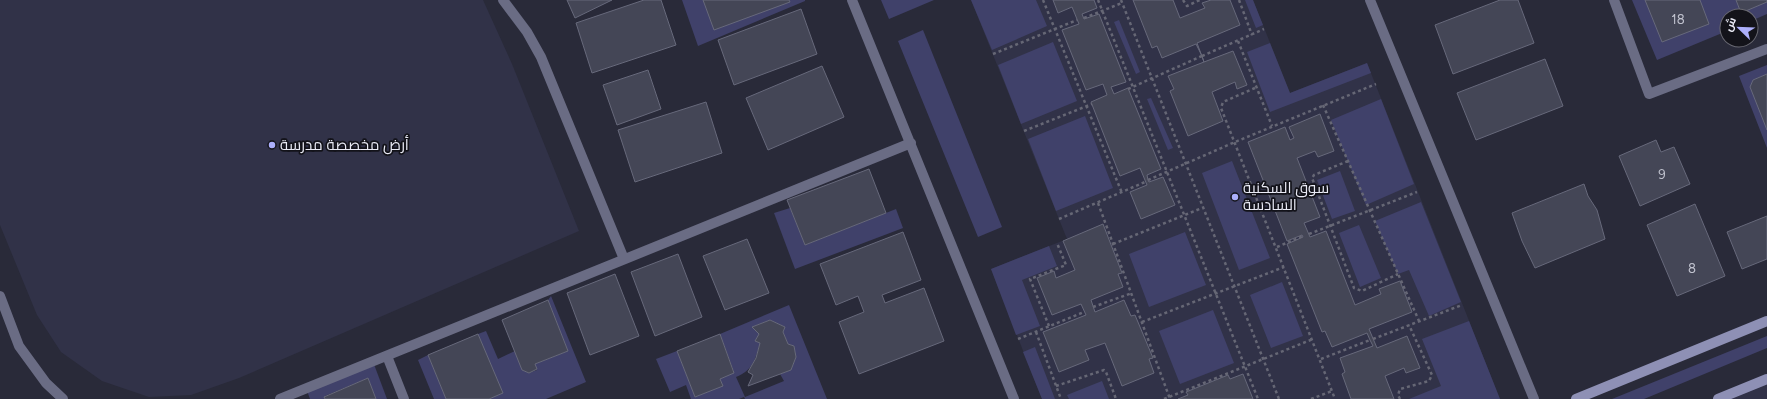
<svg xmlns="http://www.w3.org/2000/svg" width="1767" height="399" viewBox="0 0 1767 399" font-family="Figtree,Cairo,sans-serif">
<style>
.built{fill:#313248}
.green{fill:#40416a;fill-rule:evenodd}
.building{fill:#444656;stroke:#67697b}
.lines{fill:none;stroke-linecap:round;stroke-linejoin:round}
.path{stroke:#666775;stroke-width:2.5;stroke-dasharray:3 3;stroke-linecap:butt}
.street{stroke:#6a6c84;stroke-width:10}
.secondary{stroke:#8e90b5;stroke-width:10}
.poi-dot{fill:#acaffb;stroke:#13131a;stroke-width:1.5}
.labels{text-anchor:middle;stroke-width:3.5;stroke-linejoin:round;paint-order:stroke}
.number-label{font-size:13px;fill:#c0c2ce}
.poi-label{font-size:15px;fill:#eaebf6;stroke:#13131a;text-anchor:start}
</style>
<rect width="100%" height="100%" fill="#292a39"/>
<path class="built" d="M0,0H483L512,64L579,231L239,378L191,395L149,397L102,381L61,352L37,315L0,225Z
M971,0H1253L1290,93L1367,63L1500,399H1042L991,269L1067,239Z
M1767,381V399H1723Z"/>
<path class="green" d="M682,0H805V1L698,46Z
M881,0H934L889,19Z
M971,0H1036L1047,26L992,50Z
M1245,0H1253L1263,25L1256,28Z
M1632,0H1767V14L1751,21V16H1727V31L1657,60Z
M1119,20L1140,72L1136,74L1114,22Z
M923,30L1002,227L978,237L898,41Z
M1053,42L1077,101L1021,124L998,65Z
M1270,43L1290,93L1367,63L1371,73L1270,112L1247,52Z
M1767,65V148L1739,76Z
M1151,98L1173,148L1168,150L1147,99Z
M1381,99L1414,184L1366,205L1331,120Z
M1085,116L1113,188L1056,211L1028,139Z
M1232,161L1270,258L1239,270L1202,173Z
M1340,171L1355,211L1332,219L1317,180Z
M1421,202L1461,302L1429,316L1409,270L1398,274L1375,221Z
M790,208L805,245L896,209L903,228L795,269L774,213Z
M1359,225L1381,278L1360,287L1339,233Z
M1185,232L1206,285L1149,307L1129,254Z
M1049,246L1057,266L1022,280L1040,326L1016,335L991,269Z
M1282,282L1303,336L1271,348L1250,295Z
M551,296L586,382L546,399H489L502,393L478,334L486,331L498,359L515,351L522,370L529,373L537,370L535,364L568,351L548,300Z
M789,305L827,399H745L744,397L739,399H691L686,385L670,392L656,359L677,351L695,397L722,386L720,379L734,372L720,334ZM770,320L785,327L783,332L788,344L794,346L796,357L791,370L780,374L784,381L745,397L736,377C753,370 755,360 760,343L755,341L759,334L752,327Z
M1213,310L1234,363L1180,384L1159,331Z
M1469,321L1500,399H1409L1441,386L1422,339Z
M1767,336V348L1644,399H1612Z
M1035,347L1055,399H1042L1023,352Z
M428,355L446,399H434L418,360Z
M372,359L387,399H376L368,378L325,396V399H310L306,388Z
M1102,381L1109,399H1069L1067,395Z"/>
<path class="building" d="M567,0H612L575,18Z
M644,0H661L676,45L592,73L576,23Z
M703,0H789L790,2L714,30Z
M1053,0H1094L1097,8L1082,14L1084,19L1099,14L1126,82L1111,87L1114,94L1128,88L1161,169L1147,175L1148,180L1149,182L1163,177L1175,205L1141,219L1130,192L1147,185L1140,168L1120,176L1091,102L1107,95L1103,84L1086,90L1062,30L1079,24L1072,7L1058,13Z
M1133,0H1173L1180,18L1205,8L1202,3L1211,0H1230L1240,25L1197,43L1204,62L1233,51L1247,85L1237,89L1235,82L1212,92L1223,121L1188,136L1170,91L1174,89L1168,76L1204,62L1202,56L1196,44L1162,58L1157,46L1152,48Z
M1500,0H1518L1534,43L1453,74L1435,25Z
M1645,0H1700L1709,24L1662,42Z
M1736,0H1767V2L1741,13Z
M801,9L817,54L734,85L718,40Z
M1545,59L1563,106L1476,140L1457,93Z
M822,66L844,117L768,150L746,98Z
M648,70L661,109L617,125L603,85Z
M1767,74V130L1750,87L1753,80Z
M706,102L722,153L635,182L618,130Z
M1320,114L1334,151L1318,157L1315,151L1297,158L1320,217L1304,223L1310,237L1326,231L1355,305L1381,294L1379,289L1400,281L1412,312L1369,329L1377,348L1407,336L1420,368L1406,373L1404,368L1385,376L1394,399H1351L1342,374L1345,372L1340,358L1373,346L1370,340L1367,333L1332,347L1325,331L1322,332L1287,244L1303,237L1302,235L1287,241L1248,142L1285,127L1290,140L1294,138L1289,127Z
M1656,140L1661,152L1674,147L1690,184L1640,206L1619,156Z
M869,169L886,213L805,245L787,200Z
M1584,184L1588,196L1597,210L1605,239L1535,268L1522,241L1512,213Z
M1695,204L1725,276L1677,296L1647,225Z
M1767,216V259L1742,269L1727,232Z
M1103,224L1122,273L1118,274L1123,287L1091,300L1095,312L1124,300L1131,316L1135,315L1153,358L1149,359L1154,373L1122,386L1105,343L1085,350L1089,360L1059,372L1043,332L1086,315L1081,304L1052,315L1037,278L1054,271L1056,278L1075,270L1063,241Z
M903,232L921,280L882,295L885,303L924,288L944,341L859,374L839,322L864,312L858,296L836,305L820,264Z
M747,239L769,293L725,310L703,256Z
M678,254L702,317L655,336L631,272Z
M615,274L639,336L590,355L567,293Z
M548,300L568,351L535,364L537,369L529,373L522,370L502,320Z
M770,320L785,327L783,332L788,344L794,346L796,357L791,370L748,386L753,375L748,372L756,358L760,343L755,341L759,334L752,327Z
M478,334L503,393L489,399H446L428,355Z
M720,334L734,373L720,379L723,386L695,397L677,351Z
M1243,374L1253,399H1178L1188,395L1186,392L1228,375L1230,379Z
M368,378L376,399H325L324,397Z"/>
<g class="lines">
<path class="path" d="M1043,0L1122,193
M1098,0L1258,399
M1121,0L1279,399
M1183,0L1187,6L1200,0
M1239,0L1252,35
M1084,18L1122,3
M1238,41L1272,126
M993,54L1077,20
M1202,56L1264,29
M1255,88L1223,102L1221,108L1335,399
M1128,89L1202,56
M1323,105L1419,321
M1024,131L1092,104
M1348,161L1314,175L1312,178L1354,288L1362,291L1398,274
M1148,180L1235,142L1376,84
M1098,203L1170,399
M1059,219L1145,182
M1309,234L1417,192
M1113,244L1202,208
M1277,247L1303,236
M1093,307L1132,293
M1142,322L1284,267
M1049,326L1030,279L1066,265L1057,243
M1036,332L1061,399
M1018,339L1084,312
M1373,339L1462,305
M1321,359L1370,340
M1056,386L1104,370L1106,372L1116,399
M1164,399L1313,339
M1311,399L1332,391
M1400,399L1398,395L1400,389L1429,381L1432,375L1409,325"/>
<path class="street" d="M503,0L527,32L541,57L624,259
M852,0L1014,399
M1370,0L1534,399
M1614,0L1649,94L1767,49
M0,296L19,346L46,383L63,399
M387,356L404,399
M280,399L911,143"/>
<path class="secondary" d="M1576,399L1767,321
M1718,399L1767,379"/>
</g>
<g class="poi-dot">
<circle cx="272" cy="145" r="4"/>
<circle cx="1235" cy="197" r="4"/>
</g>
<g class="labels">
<g class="number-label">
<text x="1678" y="24">18</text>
<text x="1662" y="179">9</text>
<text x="1692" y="273">8</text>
</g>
<g class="poi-label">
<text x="280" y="150">أرض مخصصة مدرسة</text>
<text x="1243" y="193">سوق السكنية<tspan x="1243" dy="17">السادسة</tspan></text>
</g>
</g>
<g transform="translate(1739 28) rotate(293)"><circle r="19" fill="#13131a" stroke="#696972"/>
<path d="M0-3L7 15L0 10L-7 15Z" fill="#acaffb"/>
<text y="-6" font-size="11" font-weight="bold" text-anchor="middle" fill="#eaebf6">ش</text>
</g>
</svg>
